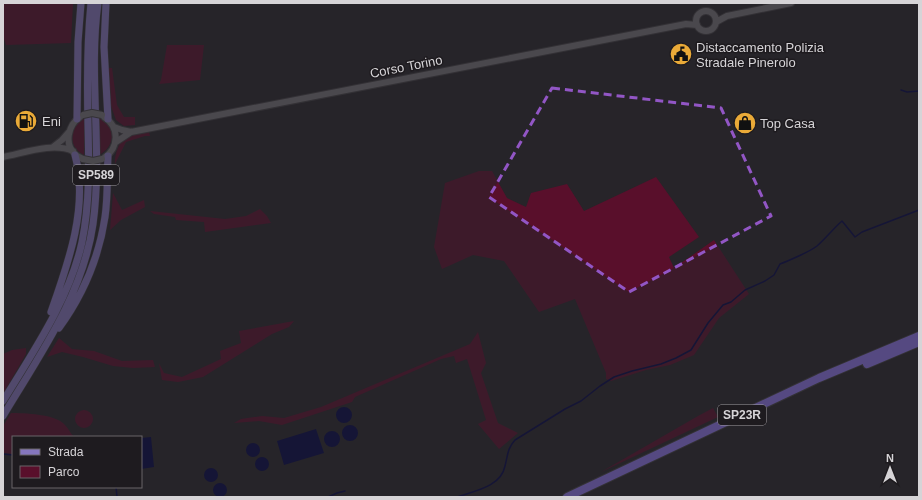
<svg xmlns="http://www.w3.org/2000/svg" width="922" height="500" viewBox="0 0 922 500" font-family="Arial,sans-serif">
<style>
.green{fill:#590f2b}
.water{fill:#010445}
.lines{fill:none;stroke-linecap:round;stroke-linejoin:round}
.stream{stroke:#010445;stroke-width:1.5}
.secondary-casing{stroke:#434144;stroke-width:8}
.primary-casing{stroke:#434144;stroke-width:8}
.highway-casing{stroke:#434144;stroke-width:10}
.secondary{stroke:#777479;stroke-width:6}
.primary{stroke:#8576bd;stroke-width:7}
.highway{stroke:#8e77eb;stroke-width:8}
.secondary-bridge-casing{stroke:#434144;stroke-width:8;stroke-linecap:butt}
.secondary-bridge{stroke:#777479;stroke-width:6}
.marked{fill:none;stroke:#9256c5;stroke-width:3;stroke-dasharray:8 5;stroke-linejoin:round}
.labels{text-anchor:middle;stroke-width:3;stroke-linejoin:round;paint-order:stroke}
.shield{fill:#1e1b1f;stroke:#9f9ca0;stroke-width:1}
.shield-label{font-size:12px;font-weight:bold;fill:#d6d4d7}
.poi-label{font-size:13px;fill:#d6d4d7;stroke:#1e1b1f;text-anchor:start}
.street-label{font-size:13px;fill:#d6d4d7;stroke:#1e1b1f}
</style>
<rect width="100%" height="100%" fill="#272429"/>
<path class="green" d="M3,3H73L71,43L6,45L3,36Z
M167,45H204L200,80L159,84L161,80Z
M109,68H112L117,105L124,117H135V125L124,126L116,120L111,106Z
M85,118L84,155C68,147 68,127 85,118Z
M99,118C118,125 115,147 99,155Z
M145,131L149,132L150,136H145L126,142L115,164C114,155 120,138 129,135C134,133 140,132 145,131Z
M479,171H492L507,198L526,207L531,193L567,184L584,211L656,177L699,237L669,257L674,268L714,240L749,294L719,318L694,355L670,365L646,370L611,381L606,379V373L575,299L539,312L504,261L473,255L442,269L434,247L445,183Z
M113,193L122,210L144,200L145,207L121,220L110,230Z
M260,209L267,216L271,223L205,232L204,222L176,220L175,217L154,214L150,211L225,219L246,216Z
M294,321L289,327L272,334L203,377L178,382L162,380L159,363L164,373L182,377L221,359L220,351L241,343L239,331Z
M478,332L486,363L481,373L498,423L518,433L499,449L478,424L486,420L467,359L456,363L454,356L441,359L355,397L352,402L282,425L259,421L234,423L241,419L262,416L284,418L321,407L470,344Z
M59,338L72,349L94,351L122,361L153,360L155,367L133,368L113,366L83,357L62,352L47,357Z
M26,348V354L3,394V354L12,350Z
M713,408L718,417L601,472L698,416Z
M75 419a9 9 0 1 1 18 0a9 9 0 1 1-18 0Z
M11,413C24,413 56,414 65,425C69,429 70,433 74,437H13V454L3,453V426Z"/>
<path class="water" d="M336 415a8 8 0 1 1 16 0a8 8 0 1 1-16 0Z
M342 433a8 8 0 1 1 16 0a8 8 0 1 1-16 0Z
M316,429L324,453L284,465L277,441Z
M324 439a8 8 0 1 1 16 0a8 8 0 1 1-16 0Z
M151,437L154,467L141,469V438Z
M246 450a7 7 0 1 1 14 0a7 7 0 1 1-14 0Z
M255 464a7 7 0 1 1 14 0a7 7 0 1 1-14 0Z
M204 475a7 7 0 1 1 14 0a7 7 0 1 1-14 0Z
M213 490a7 7 0 1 1 14 0a7 7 0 1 1-14 0Z"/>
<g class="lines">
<path class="stream" d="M901,90L907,92L919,91
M3,454L13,455
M116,487L117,497
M328,497L337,493L345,491
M417,497H419
M457,497C474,491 501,487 505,466C508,455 507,449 515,440L565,409L581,401L600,386L614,377L632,371L661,364L676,358L691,350L708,323L723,305L731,302L745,290L765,281L774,275L780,264C788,261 811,251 817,246C826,238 833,229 842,221L855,237L862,232L919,210"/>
<g class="secondary-casing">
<path id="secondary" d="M696 21a10 10 0 1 1 20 0a10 10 0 1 1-20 0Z
M716,22L727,16L791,3
M80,117C68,125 64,144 75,154C77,156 81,158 83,159
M114,127L122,130L131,132L686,24L697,25
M116,142L131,132
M53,147L62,140L69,132
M3,157C24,153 53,142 73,151
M104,158C119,148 120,127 104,117"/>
</g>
<g class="primary-casing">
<path id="primary" d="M106,3L104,47L108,119
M77,119L78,42L81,3
M51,312C68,264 89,206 75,155
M59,328C83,295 99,257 105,217C108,197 107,176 108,156
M3,401C33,352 70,298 82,242C90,202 89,164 88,124C87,84 87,43 91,3
M3,416C39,356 83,295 93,224C103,151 88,76 98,3"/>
</g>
<g class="highway-casing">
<path id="highway" d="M867,364L919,342
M567,497L819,378L919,336"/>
</g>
<use href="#secondary" class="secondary"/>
<use href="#primary" class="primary"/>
<use href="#highway" class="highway"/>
<g class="secondary-bridge-casing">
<path id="secondary-bridge" d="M83,115L92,113L102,115
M83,159L93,161L102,159"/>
</g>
<use href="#secondary-bridge" class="secondary-bridge"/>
</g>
<path d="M0 0H922V500H0ZM552,88L721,108L771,216L629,292L489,197Z" fill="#272429" fill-opacity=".55" fill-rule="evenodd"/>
<path class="marked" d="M552,88L721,108L771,216L629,292L489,197Z"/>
<defs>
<g id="civic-disc" transform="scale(1.15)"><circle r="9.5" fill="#eaaa38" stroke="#1e1b1f"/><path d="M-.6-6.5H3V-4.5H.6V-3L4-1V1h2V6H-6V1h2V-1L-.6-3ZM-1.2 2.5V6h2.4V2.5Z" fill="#111"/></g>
<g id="fuel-disc" transform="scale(1.15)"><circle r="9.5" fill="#eaaa38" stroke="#1e1b1f"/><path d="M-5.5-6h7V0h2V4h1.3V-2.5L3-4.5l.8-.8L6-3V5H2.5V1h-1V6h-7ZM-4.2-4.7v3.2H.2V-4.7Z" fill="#111"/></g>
<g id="shop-disc" transform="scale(1.15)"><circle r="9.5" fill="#eaaa38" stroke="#1e1b1f"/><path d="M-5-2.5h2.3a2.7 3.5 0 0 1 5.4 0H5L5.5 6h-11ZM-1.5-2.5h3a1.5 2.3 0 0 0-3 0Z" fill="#111"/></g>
</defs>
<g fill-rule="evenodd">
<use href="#civic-disc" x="681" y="54"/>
<use href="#fuel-disc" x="26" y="121"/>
<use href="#shop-disc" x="745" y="123"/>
</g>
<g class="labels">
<g class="shield">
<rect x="73" y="165" width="46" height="20" rx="3"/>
<rect x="718" y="405" width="48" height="20" rx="3"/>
</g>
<g class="shield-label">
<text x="96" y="179">SP589</text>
<text x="742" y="419">SP23R</text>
</g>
<g class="poi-label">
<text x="696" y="52">Distaccamento Polizia<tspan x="696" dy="15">Stradale Pinerolo</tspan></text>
<text x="42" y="126">Eni</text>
<text x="760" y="128">Top Casa</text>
</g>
<g class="street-label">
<text transform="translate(406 66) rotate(-11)" y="5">Corso Torino</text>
</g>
</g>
<rect width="922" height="500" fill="none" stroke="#d6d4d7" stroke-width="8"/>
<rect x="12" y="436" width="130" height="52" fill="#1e1b1f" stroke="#686569"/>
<rect x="20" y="449" width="20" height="6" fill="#8576bd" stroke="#686569"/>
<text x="48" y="456" font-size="12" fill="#d6d4d7">Strada</text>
<rect x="20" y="466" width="20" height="12" fill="#590f2b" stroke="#686569"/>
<text x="48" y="476" font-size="12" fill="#d6d4d7">Parco</text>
<g transform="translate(890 468)" stroke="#1e1b1f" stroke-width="3" paint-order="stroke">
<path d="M0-3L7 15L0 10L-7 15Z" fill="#d6d4d7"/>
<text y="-6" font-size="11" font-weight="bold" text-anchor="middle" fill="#d6d4d7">N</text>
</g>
</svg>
